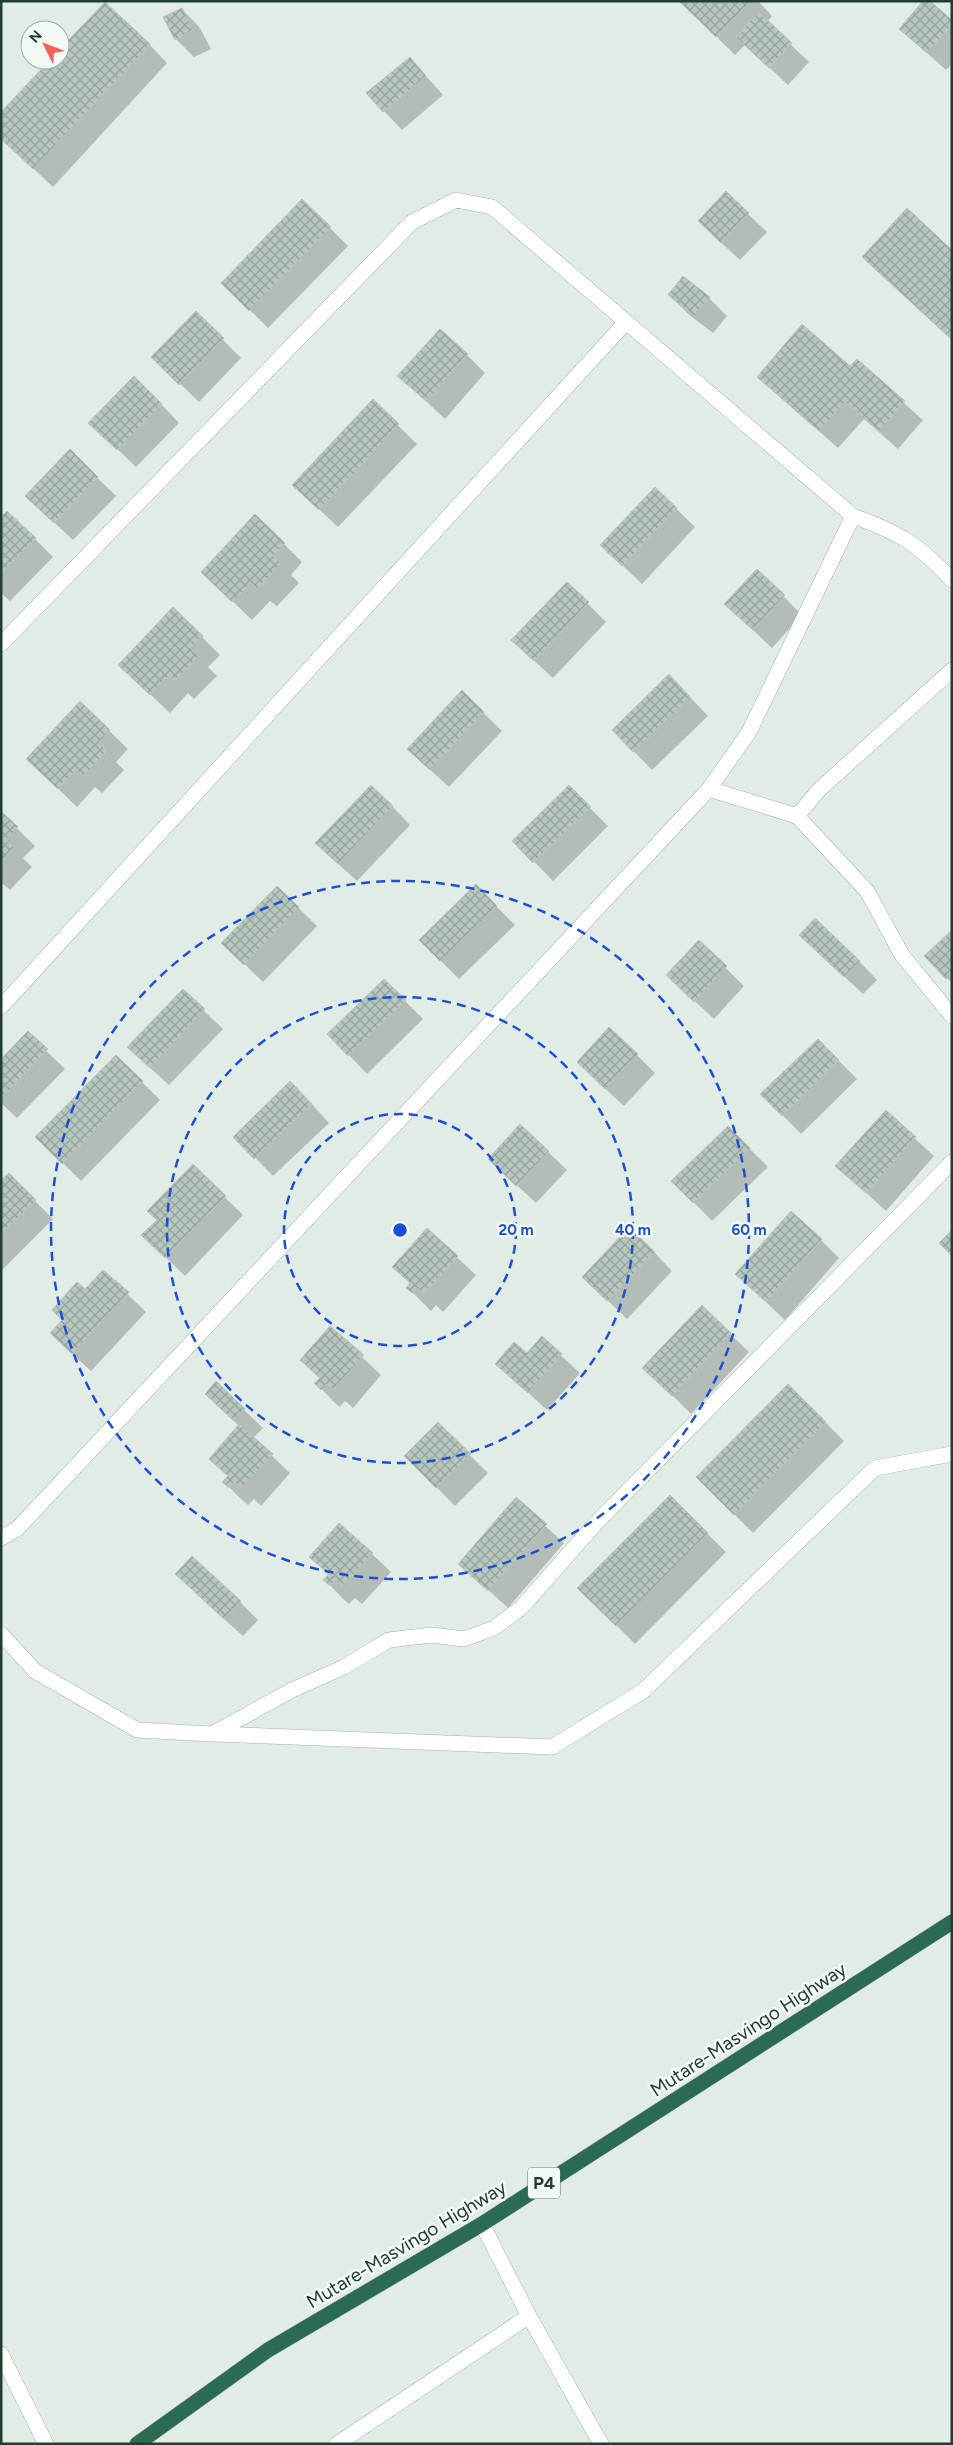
<svg xmlns="http://www.w3.org/2000/svg" width="953" height="2445" viewBox="0 0 953 2445" font-family="Figtree,sans-serif">
<style>
.shadow{fill:#0003}
.building{fill:url(#building-cross-hatch);stroke:#b4c6bb}
.lines{fill:none;stroke-linecap:round;stroke-linejoin:round}
.street-casing{stroke:#a4b4ac;stroke-width:16}
.secondary-casing{stroke:#a0b9ab;stroke-width:16}
.highway-casing{stroke:#c1c9c5;stroke-width:16}
.street{stroke:#fff;stroke-width:15}
.secondary{stroke:#fff;stroke-width:15}
.highway{stroke:#2c6b53;stroke-width:15}
.ring{fill:none;stroke:#1d4ed8;stroke-width:2.5;stroke-dasharray:9 6}
.labels{text-anchor:middle;stroke-width:5;stroke-linejoin:round;paint-order:stroke}
.shield{fill:#f2f9f4;stroke:#60766c;stroke-width:1}
.shield-label{font-size:18px;font-weight:bold;fill:#213e31}
.street-label{font-size:19px;fill:#213e31;stroke:#f2f9f4}
.centre{fill:#1d4ed8;stroke:#f2f9f4;stroke-width:2.5}
.ring-label{font-size:15px;text-anchor:middle;font-weight:bold;fill:#1d4ed8;stroke:#f2f9f4;stroke-width:5;stroke-linejoin:round;paint-order:stroke}
</style>
<defs>
<pattern id="building-cross-hatch" width="8" height="8" patternUnits="userSpaceOnUse" patternTransform="scale(1.25)"><rect width="8" height="8" fill="#b7c7be"/><path d="M0 0l8 8M0 8l8-8" fill="none" stroke="#94a39b"/></pattern>
</defs>
<rect width="100%" height="100%" fill="#e2ece6"/>
<path class="shadow" d="M680,1H758L772,16L767,22L809,62L788,85L745,45L735,55Z
M182,9L200,28L211,49L194,57L176,39Z
M952,22V64L946,70L900,29Z
M149,44L167,63L53,187L8,145L52,60H60V51Z
M410,58L443,95L402,130L384,111Z
M726,193L767,232L740,260L718,240Z
M330,228L348,246L268,328L223,283Z
M670,295L709,298L727,316L713,333L688,314Z
M196,313L241,358L199,402L153,357Z
M467,355L485,373L445,419L399,376Z
M857,361L923,420L898,449L864,419L838,448L758,377L850,368Z
M373,401L417,444L338,527L312,503Z
M161,404L179,423L136,467L109,441Z
M70,451L116,496L73,540L45,514Z
M655,488L695,527L642,584L620,563Z
M1,519L35,539L53,557L10,601L1,593Z
M284,544L302,562L291,575L299,583L277,606L270,601L252,620L221,590Z
M757,570L802,615L772,648L744,622Z
M567,583L606,622L553,678L531,658Z
M202,637L220,655L208,667L217,676L194,699L188,693L170,713L138,683Z
M462,692L502,731L449,787L427,767Z
M687,694L708,716L652,770L613,730Z
M80,703L128,749L116,762L124,770L102,793L95,787L77,807L46,777Z
M569,787L608,826L553,881L514,841Z
M392,806L410,825L357,881L335,861Z
M1,813L35,846L23,858L32,867L10,890L3,884L1,886Z
M476,886L515,925L459,979L420,940Z
M277,887L317,926L263,982L223,943Z
M952,931V983L925,956Z
M699,942L744,986L714,1019L686,993Z
M819,953L859,961L877,980L863,994Z
M384,980L423,1019L367,1074L329,1034Z
M183,991L223,1029L169,1085L147,1065Z
M28,1033L65,1069L17,1118L1,1103V1061Z
M818,1040L857,1079L801,1134L762,1094Z
M637,1055L655,1073L624,1106L597,1081Z
M142,1082L160,1100L81,1181L37,1137Z
M309,1101L329,1123L273,1176L235,1137Z
M886,1112L934,1156L886,1211L837,1166Z
M728,1127L768,1167L712,1221L673,1181Z
M548,1152L567,1170L536,1203L508,1177Z
M193,1166L243,1215L185,1276L143,1235L158,1220Z
M9,1175L53,1219L1,1271V1182Z
M427,1230L476,1275L443,1312L436,1305L431,1311L408,1288L411,1284L394,1267Z
M821,1240L839,1258L785,1320L736,1274Z
M654,1252L672,1271L627,1319L602,1295Z
M103,1271L146,1312L91,1371L70,1352L63,1320L85,1291Z
M702,1307L749,1352L691,1414L663,1386Z
M331,1328L381,1375L353,1408L345,1401L340,1407L334,1402L316,1383L320,1379L302,1360Z
M542,1338L580,1373L547,1410L497,1364L527,1355Z
M216,1383L263,1428L253,1438L290,1473L261,1506L254,1499L248,1505L242,1500L224,1482L229,1477L210,1458L239,1426L206,1394Z
M788,1385L844,1441L753,1533L697,1477Z
M438,1424L488,1473L455,1506L406,1456Z
M670,1497L726,1552L635,1644L579,1588Z
M516,1499L564,1543L508,1608L460,1564Z
M372,1554L391,1572L362,1604L355,1598L349,1604L343,1599L325,1580L329,1576L311,1557Z
M195,1593L240,1602L258,1620L243,1636Z"/>
<path class="building" d="M679,1H751L716,37Z
M923,1H930L952,20V25L927,53L899,29Z
M105,2L150,44L33,169L1,139V112L50,60H60V49Z
M182,8L193,30L175,40L163,17Z
M759,12L792,43L769,68L736,37Z
M410,57L426,76L383,112L366,93Z
M726,191L749,213L721,243L698,221Z
M302,199L331,227L249,311L221,283Z
M907,208L952,250V340L862,257Z
M683,276L710,297L694,316L668,295Z
M196,311L224,338L179,385L151,357Z
M802,324L850,366L857,359L905,401L879,431L845,402L819,431L757,377Z
M440,329L468,354L426,401L397,376Z
M134,376L162,404L117,450L88,423Z
M373,399L399,424L319,510L292,485Z
M70,449L98,477L54,523L25,496Z
M655,487L677,508L622,566L600,545Z
M7,511L36,538L1,573V517Z
M255,514L285,543L273,556L281,563L258,589L251,583L232,602L201,572Z
M757,569L785,595L753,630L724,604Z
M567,582L589,602L534,661L511,640Z
M173,607L203,636L191,649L199,656L175,681L169,676L150,695L118,665Z
M669,674L690,697L633,752L612,730Z
M462,690L484,712L430,770L407,749Z
M80,701L110,730L98,743L107,751L83,776L76,770L58,789L26,759Z
M371,785L393,806L338,864L315,843Z
M569,785L591,807L533,863L512,841Z
M1,811L18,827L6,840L14,847L1,861Z
M476,884L497,906L440,961L419,940Z
M277,886L299,907L244,965L221,943Z
M815,918L860,961L844,977L799,935Z
M952,930V974L946,979L924,956Z
M699,940L727,966L694,1002L666,975Z
M384,979L406,1000L348,1056L327,1034Z
M183,989L205,1009L150,1068L127,1047Z
M609,1027L638,1054L605,1089L577,1062Z
M28,1031L48,1049L1,1098V1059Z
M818,1039L839,1060L782,1116L760,1094Z
M116,1055L143,1081L62,1164L35,1137Z
M290,1081L312,1104L254,1159L233,1137Z
M886,1110L916,1137L866,1193L835,1166Z
M520,1124L549,1151L516,1186L488,1159Z
M728,1126L750,1148L693,1203L671,1181Z
M193,1164L226,1196L165,1258L141,1235L157,1220L147,1211Z
M9,1173L36,1200L1,1234V1180Z
M791,1211L822,1239L766,1302L735,1274Z
M629,1227L655,1252L607,1301L582,1277Z
M427,1228L458,1256L424,1294L417,1288L412,1293L406,1288L410,1283L392,1267Z
M952,1230V1256L939,1243Z
M103,1270L129,1292L72,1354L50,1333L62,1320L52,1310L77,1282L85,1289Z
M702,1305L731,1333L672,1396L642,1368Z
M330,1326L364,1355L333,1390L326,1384L321,1390L314,1383L320,1378L300,1360Z
M542,1336L562,1354L528,1393L495,1364L514,1342L527,1353Z
M216,1381L245,1409L234,1421L205,1394Z
M788,1384L826,1422L734,1515L696,1477Z
M438,1422L471,1454L436,1488L404,1456Z
M239,1424L273,1454L242,1488L234,1482L229,1488L222,1482L228,1476L209,1459Z
M670,1495L708,1533L616,1626L577,1588Z
M516,1497L547,1524L488,1591L458,1564Z
M339,1523L373,1553L343,1587L336,1580L330,1586L323,1580L329,1574L309,1557Z
M192,1556L241,1601L224,1619L175,1574Z"/>
<g class="lines">
<g class="street-casing">
<path id="street" d="M1,644L412,222L456,200L492,207L853,516C900,533 918,544 952,580
M952,670L820,789L797,816L867,891L902,955L952,1016
M709,789L797,816
M1,1007L626,322
M1,1538L17,1529L709,789L749,732L853,516
M1,1634L35,1671L137,1730L212,1734L292,1690L344,1667L389,1640L431,1635L464,1639L494,1628L521,1608L596,1523L952,1162
M214,1734L552,1747L643,1691L875,1468L952,1454
M482,2224L529,2316L601,2444
M337,2444L529,2316"/>
</g>
<g class="secondary-casing">
<path id="secondary" d="M1,2354L46,2444"/>
</g>
<g class="highway-casing">
<path id="highway" d="M137,2444L268,2350L482,2224L952,1922"/>
</g>
<use href="#street" class="street"/>
<use href="#secondary" class="secondary"/>
<use href="#highway" class="highway"/>
</g>
<g class="ring">
<circle cx="400" cy="1230" r="116"/>
<circle cx="400" cy="1230" r="233"/>
<circle cx="400" cy="1230" r="349"/>
</g>
<g class="labels">
<rect class="shield" x="528" y="2167.5" width="32" height="31" rx="4"/>
<g class="shield-label">
<text x="544" y="2189">P4</text>
</g>
<g class="street-label">
<text transform="translate(748 2029) rotate(-33)" y="7">Mutare-Masvingo Highway</text>
<text transform="translate(406 2244) rotate(-31)" y="7">Mutare-Masvingo Highway</text>
</g>
</g>
<circle cx="400" cy="1230" r="8" class="centre"/>
<g class="ring-label">
<text x="516" y="1235">20 m</text>
<text x="633" y="1235">40 m</text>
<text x="749" y="1235">60 m</text>
</g>
<rect width="953" height="2445" fill="none" stroke="#213e31" stroke-width="5"/>
<g transform="translate(45 45) rotate(312)"><circle r="24" fill="#f2f9f4" stroke="#9eaea6"/>
<path d="M0-4L9 19L0 12L-9 19Z" fill="#f66057"/>
<text y="-8" font-size="14" font-weight="bold" text-anchor="middle" fill="#213e31">N</text>
</g>
</svg>
